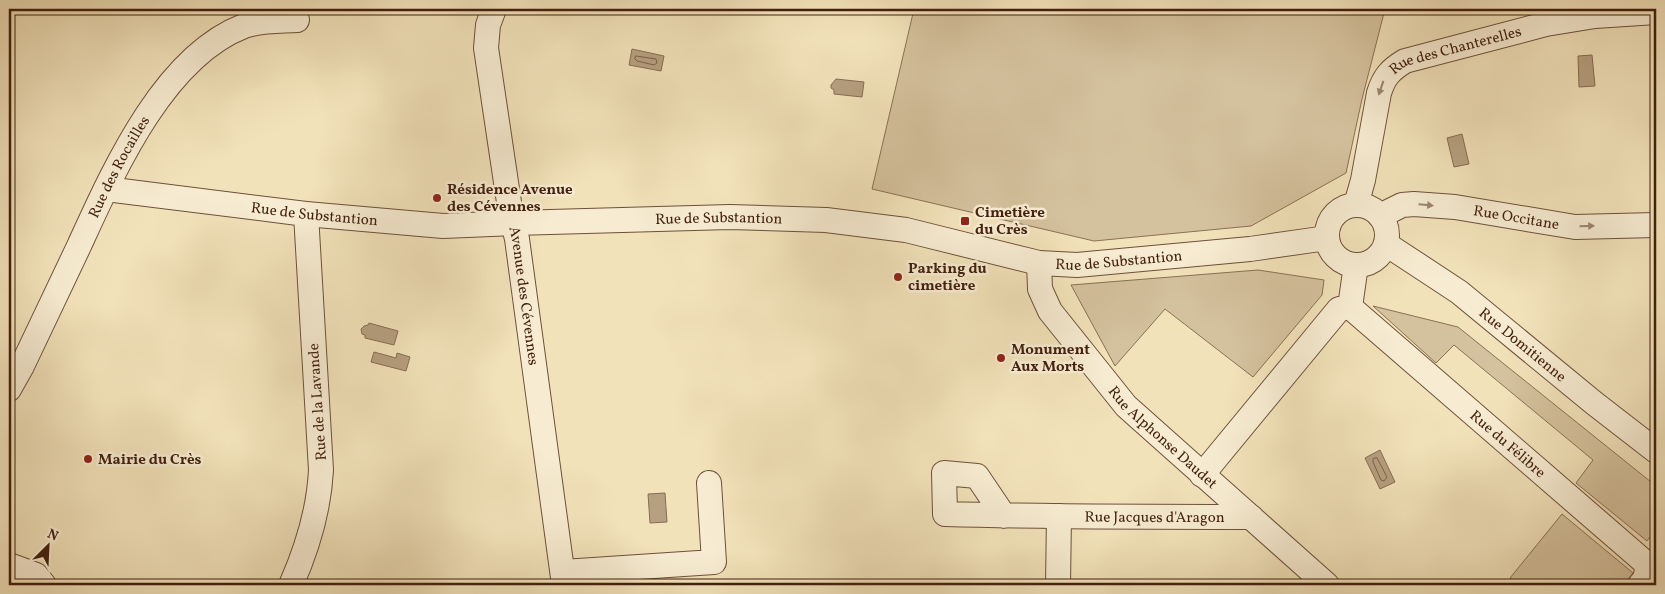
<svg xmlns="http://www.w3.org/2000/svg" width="1665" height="594" viewBox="0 0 1665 594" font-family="Vollkorn,serif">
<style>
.green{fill:#d4c19d;stroke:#8b7056}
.water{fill:#b6a080;stroke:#886c53}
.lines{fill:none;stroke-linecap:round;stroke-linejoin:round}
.shore{stroke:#7c6048;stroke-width:1}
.minor-casing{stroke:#6e503a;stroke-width:26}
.minor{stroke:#f7ecd2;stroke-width:24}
.oneway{fill:#9c8670}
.poi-dot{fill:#8f2418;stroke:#f7ecd2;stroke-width:2}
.labels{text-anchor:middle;stroke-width:5;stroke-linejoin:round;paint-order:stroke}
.street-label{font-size:15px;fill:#421f0f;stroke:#f7ecd2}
.poi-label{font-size:15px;font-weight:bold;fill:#421f0f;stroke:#f7ecd2;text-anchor:start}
</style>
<rect width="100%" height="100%" fill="#f2e2ba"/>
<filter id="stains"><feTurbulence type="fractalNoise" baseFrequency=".004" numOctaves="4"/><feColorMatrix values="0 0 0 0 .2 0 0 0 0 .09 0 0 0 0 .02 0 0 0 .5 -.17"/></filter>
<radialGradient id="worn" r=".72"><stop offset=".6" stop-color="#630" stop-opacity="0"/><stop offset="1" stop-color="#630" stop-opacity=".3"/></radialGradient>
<path class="green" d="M914,9H1385L1362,99L1346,173L1251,226L1094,241L872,189Z
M1258,270L1324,280L1322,295L1253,377L1165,309L1115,366L1071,285Z
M1373,306L1458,327L1656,486V529L1647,541L1576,483L1593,460L1454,345L1436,363Z
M1562,514L1633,573L1623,585H1519L1510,578Z"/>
<path class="water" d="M632,49L664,56L661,71L629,65Z
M1592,55L1595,86L1579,87L1578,56Z
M836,79L864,82L862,97L834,94V90L831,88V85Z
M1462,134L1469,164L1454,167L1447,138Z
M369,323L398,331L394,345L365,338V335L362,334L361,329L364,326L368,325Z
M374,352L396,358L397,353L410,357L406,371L371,362Z
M1380,450L1395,482L1380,489L1365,458Z
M665,493L667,522L650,523L648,494Z"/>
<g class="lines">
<path class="shore" d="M636,56L656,59L657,63L654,65L637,61L635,59Z
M1377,458L1387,477L1384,481L1381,480L1373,462V459Z"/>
<g class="minor-casing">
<g id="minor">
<path id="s1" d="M494,9L488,25L486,48L510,209L517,239L564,585"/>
<path id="s2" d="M106,189L306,214L443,226L514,223L730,217L826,220L906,230L1039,263L1077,265L1250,249L1327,238"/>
<path id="s3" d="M1356,205L1363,180L1379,93C1384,77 1390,70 1405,61L1546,24L1595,16L1656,12"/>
<circle cx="1357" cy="235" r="30"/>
<path id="s4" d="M1380,216L1402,205L1414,204L1455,207L1575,227L1656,225"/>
<path id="s5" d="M1386,244L1459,292L1594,403L1656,451"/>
<path id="s6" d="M1039,263L1040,289L1050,311L1126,406L1327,585"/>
<path id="s7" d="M1350,307L1648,565L1645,579L1640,585"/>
<path id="s8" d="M9,389L22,366C41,326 60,286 79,246C113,172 163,57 244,26C261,20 280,21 297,20"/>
<path d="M1202,475L1339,309L1350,307L1356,265"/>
<path id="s9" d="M1004,516L977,476L944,473L945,514C1047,517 1149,517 1251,517"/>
<path d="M9,565L36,575L44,585"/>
<path d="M563,572L714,562L709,483"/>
<path d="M291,585C307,549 319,510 321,470L306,214"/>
<path d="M1058,585L1059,516"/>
</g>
</g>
<use href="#minor" class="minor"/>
</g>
<defs><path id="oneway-solid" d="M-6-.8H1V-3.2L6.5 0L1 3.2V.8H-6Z" transform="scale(1.25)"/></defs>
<g class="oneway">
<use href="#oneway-solid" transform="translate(1381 88) rotate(109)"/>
<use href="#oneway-solid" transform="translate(1426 205) rotate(5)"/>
<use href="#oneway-solid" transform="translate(1587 226) rotate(-1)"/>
</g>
<g class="poi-dot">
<circle cx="437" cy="198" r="5"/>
<rect x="960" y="216" width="10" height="10" rx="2.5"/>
<circle cx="898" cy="277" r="5"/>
<circle cx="1001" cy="358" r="5"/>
<circle cx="88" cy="459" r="5"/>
</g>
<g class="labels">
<g class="street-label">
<text dy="5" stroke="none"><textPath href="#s3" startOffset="208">Rue des Chanterelles</textPath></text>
<text dy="5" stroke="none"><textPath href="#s8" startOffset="248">Rue des Rocailles</textPath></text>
<text dy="5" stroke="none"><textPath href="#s2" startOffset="210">Rue de Substantion</textPath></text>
<text dy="5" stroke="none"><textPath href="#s4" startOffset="140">Rue Occitane</textPath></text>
<text dy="5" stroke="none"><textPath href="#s2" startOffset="615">Rue de Substantion</textPath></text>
<text dy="5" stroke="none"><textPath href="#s2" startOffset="1020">Rue de Substantion</textPath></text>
<text dy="5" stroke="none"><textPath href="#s1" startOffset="291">Avenue des Cévennes</textPath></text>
<text dy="5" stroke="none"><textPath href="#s5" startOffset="170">Rue Domitienne</textPath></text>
<text transform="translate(317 402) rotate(-94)" y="5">Rue de la Lavande</text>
<text dy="5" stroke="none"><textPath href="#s6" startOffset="220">Rue Alphonse Daudet</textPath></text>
<text dy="5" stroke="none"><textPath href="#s7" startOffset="209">Rue du Félibre</textPath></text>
<text dy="5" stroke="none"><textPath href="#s9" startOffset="332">Rue Jacques d'Aragon</textPath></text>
</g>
<g class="poi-label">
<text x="447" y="194">Résidence Avenue<tspan x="447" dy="17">des Cévennes</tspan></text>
<text x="975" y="217">Cimetière<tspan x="975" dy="17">du Crès</tspan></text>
<text x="908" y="273">Parking du<tspan x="908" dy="17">cimetière</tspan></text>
<text x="1011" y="354">Monument<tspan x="1011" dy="17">Aux Morts</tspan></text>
<text x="98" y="464">Mairie du Crès</text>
</g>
</g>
<rect width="1665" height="594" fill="none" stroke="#f2e2ba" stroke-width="30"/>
<rect x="10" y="10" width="1645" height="574" fill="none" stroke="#421f0f" stroke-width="2.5"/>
<rect x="15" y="15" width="1635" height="564" fill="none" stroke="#421f0f"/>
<g transform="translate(48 546) rotate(24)" stroke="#f7ecd2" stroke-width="4" paint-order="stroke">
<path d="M0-4L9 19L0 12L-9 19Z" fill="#421f0f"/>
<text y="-8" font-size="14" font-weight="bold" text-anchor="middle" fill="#421f0f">N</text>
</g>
<rect width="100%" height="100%" filter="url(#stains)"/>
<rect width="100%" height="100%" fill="url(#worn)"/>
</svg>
